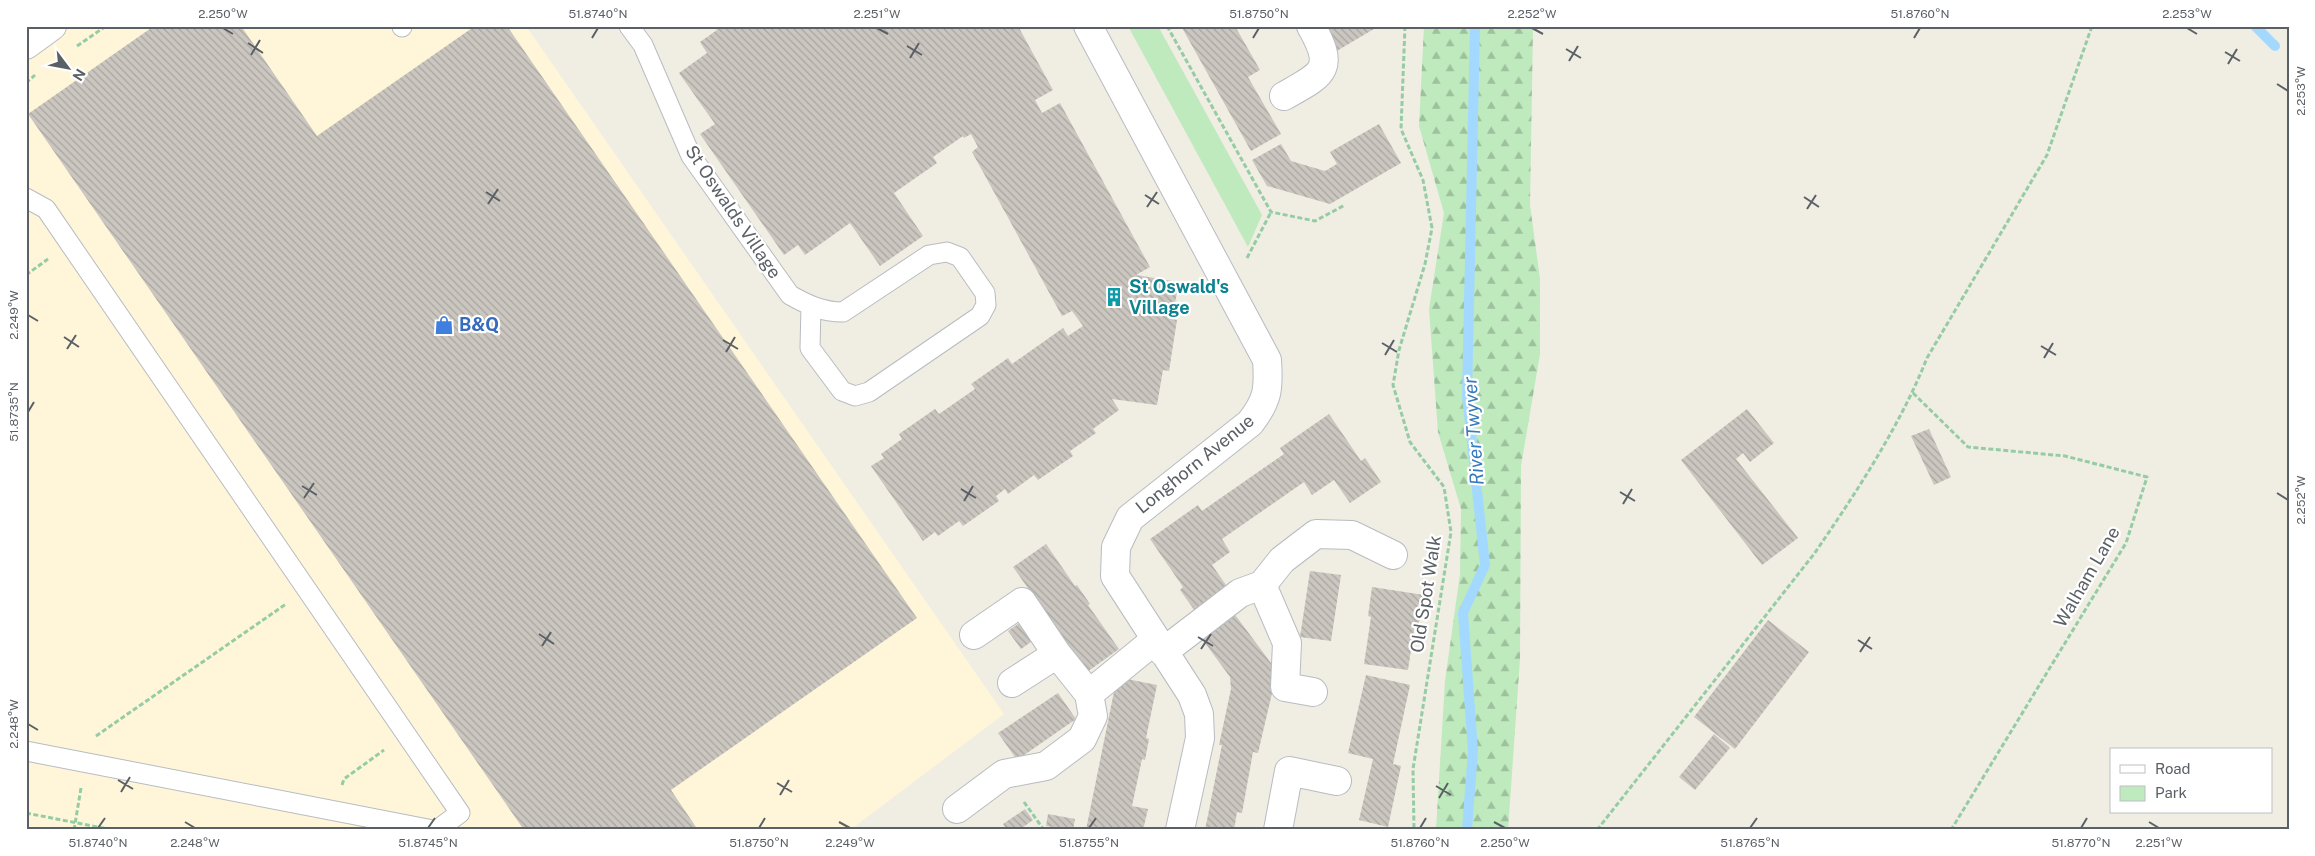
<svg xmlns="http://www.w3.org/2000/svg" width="2315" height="856" viewBox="0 0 2315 856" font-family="'Public Sans',sans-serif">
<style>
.commercial{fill:#fff6d9}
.green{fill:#beeabd}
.forest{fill:url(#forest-firs)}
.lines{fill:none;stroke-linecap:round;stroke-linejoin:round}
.stream{stroke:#a4d9ff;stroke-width:10}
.building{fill:url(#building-back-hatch)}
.lane-casing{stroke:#b8bcc1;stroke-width:21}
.street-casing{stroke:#b8bcc1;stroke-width:30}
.path{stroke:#95cca4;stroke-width:3;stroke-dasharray:5 2.5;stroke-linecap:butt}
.lane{stroke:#fff;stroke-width:19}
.street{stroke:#fff;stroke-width:28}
.ticks{fill:none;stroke:#5b6066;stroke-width:2}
.labels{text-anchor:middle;stroke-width:4.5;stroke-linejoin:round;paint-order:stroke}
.street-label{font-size:18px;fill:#5b6066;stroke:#fff}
.culture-label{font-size:18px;font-weight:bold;fill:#0d838f;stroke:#fff;text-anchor:start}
.shop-label{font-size:18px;font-weight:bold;fill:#366cbe;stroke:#fff;text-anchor:start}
.water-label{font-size:19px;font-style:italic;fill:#3679bc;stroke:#fff}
.neatline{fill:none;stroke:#5b6066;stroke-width:2}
.ticks-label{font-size:12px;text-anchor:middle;fill:#5b6066}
</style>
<defs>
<pattern id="forest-firs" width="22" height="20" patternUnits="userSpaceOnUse" patternTransform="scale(1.25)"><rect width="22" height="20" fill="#beeabd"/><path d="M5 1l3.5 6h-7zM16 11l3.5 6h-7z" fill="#9dc19d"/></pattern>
<pattern id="building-back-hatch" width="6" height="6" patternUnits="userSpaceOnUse" patternTransform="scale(1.25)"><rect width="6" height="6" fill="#cbc7c0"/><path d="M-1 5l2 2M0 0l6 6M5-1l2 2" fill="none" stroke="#a8a5a0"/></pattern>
</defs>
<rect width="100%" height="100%" fill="#f0ede3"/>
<path class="commercial" d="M26,26H526L1004,714L850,830H26Z"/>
<path class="green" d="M1128,26H1158L1262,215L1248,247Z"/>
<path class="forest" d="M1424,26H1533L1530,205L1540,279V354L1521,466L1520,659L1508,830H1436L1445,681L1460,574L1461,509L1438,432L1429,309L1444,213L1419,126Z"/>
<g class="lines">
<path class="stream" d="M2255,26L2275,46
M1467,830L1473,751L1463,613L1485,565L1467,396L1475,26"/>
</g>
<path class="building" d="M154,26H241L317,136L475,26H507L917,618L671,790L698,830H524L28,114Z
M714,26H1018L1053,90L1035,100L1042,113L1060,103L1150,267L1136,275L1179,282L1172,319L1177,320L1169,371L1163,370L1157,405L1112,399L1119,410L1093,429L1096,433L1070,451L1073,456L1038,480L1034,475L1008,494L1005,489L996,496L999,501L963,526L959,521L938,536L935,532L923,541L871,466L884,458L881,454L902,439L899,434L935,409L939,414L975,389L971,384L1008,358L1012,364L1063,328L1068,336L1083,326L1072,311L1062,316L972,152L978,147L971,134L964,138L963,136L933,157L937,163L894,193L923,236L880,266L850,223L805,255L798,245L784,255L700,134L715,124L679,73L707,53L700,42L717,30Z
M1181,26H1235L1260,70L1248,77L1281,134L1251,151Z
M1320,26H1379L1335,52Z
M1379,124L1401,163L1330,204L1267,186L1252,160L1281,144L1291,161L1325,171L1337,164L1330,152Z
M1747,409L1774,443L1750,462L1743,453L1736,459L1798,538L1762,565L1681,460Z
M1329,414L1361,461L1365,458L1381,482L1350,503L1334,480L1312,495L1304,482L1222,539L1230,552L1212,565L1228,588L1195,611L1180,590L1183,587L1150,539L1198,505L1202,511L1284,454L1280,448Z
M1929,429L1951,477L1934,485L1911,436Z
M1046,544L1075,586L1077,585L1090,604L1088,605L1119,649L1087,672L1013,567Z
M1310,571L1341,575L1331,641L1300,637Z
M1372,587L1424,595L1419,623H1415L1408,670L1364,664L1371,617L1368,616Z
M1230,608L1271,663L1273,689L1258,753L1253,752L1242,813L1237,812L1234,830H1205L1222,745H1219L1231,689L1230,677L1197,632Z
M1025,619L1038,637L1021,649L1008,631Z
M1768,620L1809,652L1735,749L1694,717Z
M1366,675L1410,685L1393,764L1401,766L1388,827L1359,820L1373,759L1348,753Z
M1117,677L1157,685L1146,738L1149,739L1145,760L1142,759L1132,806L1148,809L1143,830H1086Z
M1058,693L1076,719L1017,760L998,733Z
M1714,734L1730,748L1695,790L1679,777Z
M1025,809L1033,820L1019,830H1007L1003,824Z
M1048,814L1075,819L1073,830L1046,826Z"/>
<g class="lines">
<g class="lane-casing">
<path id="lane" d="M402,26V27
M629,26L643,45L691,156L790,295C808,305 822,312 843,312L929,255L947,252L960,257L985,293L986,305L980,316L869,392L855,396L842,391L810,348L811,306
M26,198L46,209L460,813L437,830
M26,751L433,830"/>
</g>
<g class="street-casing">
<path id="street" d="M1088,26L1267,360C1269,389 1268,400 1250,423L1130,518L1116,547L1115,576L1192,695L1199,714L1200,738L1180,830
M26,45L52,26
M1284,96C1323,74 1336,70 1311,26
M1262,585L1287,643L1285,687L1313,692
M974,635L1022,602L1057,654L1089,694
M1163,652L1240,593L1262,585L1282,560L1316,534L1352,535L1393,555
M1012,683L1057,654
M957,809L1004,774L1046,766L1082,739L1093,716L1089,694L1155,640
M1278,830L1289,771L1337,781"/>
</g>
<path class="path" d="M1167,26L1271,212L1315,221L1345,205
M1405,26L1401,129L1423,180L1432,228L1425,264L1399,350L1393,385L1410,442L1444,487L1451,532L1413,769L1414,830
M77,46L106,26
M26,83L35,75
M1247,258L1271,212
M26,275L48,259
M1913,393L1968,447L2065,456L2147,477L2126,543L1951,830
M96,736L286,604
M342,785L344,779L384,750
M1024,802L1044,830
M26,813L113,830
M74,830L81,788
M1597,830L1814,554C1856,493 1900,426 1927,358L2047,155L2092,26"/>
<use href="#lane" class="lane"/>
<use href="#street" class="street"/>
</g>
<path class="ticks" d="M223,28L233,34M877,28L888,34M1532,28L1543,34M2187,28L2197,34M592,38L598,28M1253,38L1259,28M1914,38L1920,28M248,43L263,53M907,46L922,55M1566,49L1581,58M2225,52L2240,61M251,55L260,40M910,58L919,43M1569,61L1578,46M2228,64L2237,49M2277,84L2288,91M486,192L500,201M1145,195L1159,204M1804,197L1819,207M488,204L498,189M1147,207L1157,192M1807,209L1816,195M28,315L38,321M64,337L79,347M723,340L738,349M1382,343L1397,352M2041,346L2056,355M67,349L76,335M726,352L735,337M1385,355L1394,340M2044,358L2053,343M28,412L34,402M302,486L317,495M961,489L976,498M1620,492L1635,501M2277,493L2288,500M304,498L314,483M964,501L973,486M1623,504L1632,489M539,634L554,644M1198,637L1213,646M1858,640L1872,649M542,646L551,632M1201,649L1211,634M1860,652L1870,637M28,724L38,730M118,780L133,789M777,783L792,792M1436,786L1451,795M121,792L130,777M780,795L789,780M1439,798L1448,783M185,822L195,828M839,822L850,828M1494,822L1505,828M2149,822L2159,828M98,828L105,818M428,828L435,818M759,828L765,818M1089,828L1096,818M1420,828L1426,818M1750,828L1757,818M2081,828L2087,818"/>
<defs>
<g id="building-bare" transform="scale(1.5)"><path d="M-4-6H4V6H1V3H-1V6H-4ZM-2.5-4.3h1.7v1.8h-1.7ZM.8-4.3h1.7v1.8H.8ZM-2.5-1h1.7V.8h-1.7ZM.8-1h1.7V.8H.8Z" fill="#0f9aa8" stroke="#fff" stroke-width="2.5" paint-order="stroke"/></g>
<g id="shop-bare" transform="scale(1.5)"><path d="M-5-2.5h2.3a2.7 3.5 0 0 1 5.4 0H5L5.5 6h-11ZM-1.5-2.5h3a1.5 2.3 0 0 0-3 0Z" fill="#3f7fe0" stroke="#fff" stroke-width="2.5" paint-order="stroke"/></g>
</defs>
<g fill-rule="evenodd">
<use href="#building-bare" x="1114" y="297"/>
<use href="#shop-bare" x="444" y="325"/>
</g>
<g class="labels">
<g class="street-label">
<text transform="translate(733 212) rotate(56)" y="6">St Oswalds Village</text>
<text transform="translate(1195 464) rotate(-39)" y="6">Longhorn Avenue</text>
<text transform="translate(2087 577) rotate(-60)" y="6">Walham Lane</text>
<text transform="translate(1426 594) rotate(-81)" y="6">Old Spot Walk</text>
</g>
<g class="culture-label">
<text x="1129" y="293">St Oswald's<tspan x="1129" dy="21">Village</tspan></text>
</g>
<g class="shop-label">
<text x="459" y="331">B&amp;Q</text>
</g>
<g class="water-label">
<text transform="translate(1473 431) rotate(-94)" y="7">River Twyver</text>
</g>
</g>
<rect width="2315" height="856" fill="none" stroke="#ffffff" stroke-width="55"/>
<rect x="2110" y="748" width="162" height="65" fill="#ffffff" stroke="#bdbfc2"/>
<rect x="2120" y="765" width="25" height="8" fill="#ffffff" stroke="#bdbfc2"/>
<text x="2155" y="774" font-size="15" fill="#5b6066">Road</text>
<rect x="2120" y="786" width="25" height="15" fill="#beeabd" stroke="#bdbfc2"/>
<text x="2155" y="798" font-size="15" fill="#5b6066">Park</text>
<g transform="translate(68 68) rotate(122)" stroke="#ffffff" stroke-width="4" paint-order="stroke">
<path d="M0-4L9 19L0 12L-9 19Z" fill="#5b6066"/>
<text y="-8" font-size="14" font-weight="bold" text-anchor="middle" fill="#5b6066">N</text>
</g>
<rect x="28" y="28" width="2260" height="800" class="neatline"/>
<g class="ticks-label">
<text x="223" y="18">2.250°W</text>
<text x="598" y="18">51.8740°N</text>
<text x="877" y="18">2.251°W</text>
<text x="1259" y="18">51.8750°N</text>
<text x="1532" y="18">2.252°W</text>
<text x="1920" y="18">51.8760°N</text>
<text x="2187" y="18">2.253°W</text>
<text transform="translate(2301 91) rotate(-90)" y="4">2.253°W</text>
<text transform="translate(14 315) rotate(-90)" y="4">2.249°W</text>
<text transform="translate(14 412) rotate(-90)" y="4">51.8735°N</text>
<text transform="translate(2301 500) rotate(-90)" y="4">2.252°W</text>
<text transform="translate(14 724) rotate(-90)" y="4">2.248°W</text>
<text x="98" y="847">51.8740°N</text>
<text x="195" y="847">2.248°W</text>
<text x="428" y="847">51.8745°N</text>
<text x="759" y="847">51.8750°N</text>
<text x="850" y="847">2.249°W</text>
<text x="1089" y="847">51.8755°N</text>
<text x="1420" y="847">51.8760°N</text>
<text x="1505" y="847">2.250°W</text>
<text x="1750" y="847">51.8765°N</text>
<text x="2081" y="847">51.8770°N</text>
<text x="2159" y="847">2.251°W</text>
</g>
</svg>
